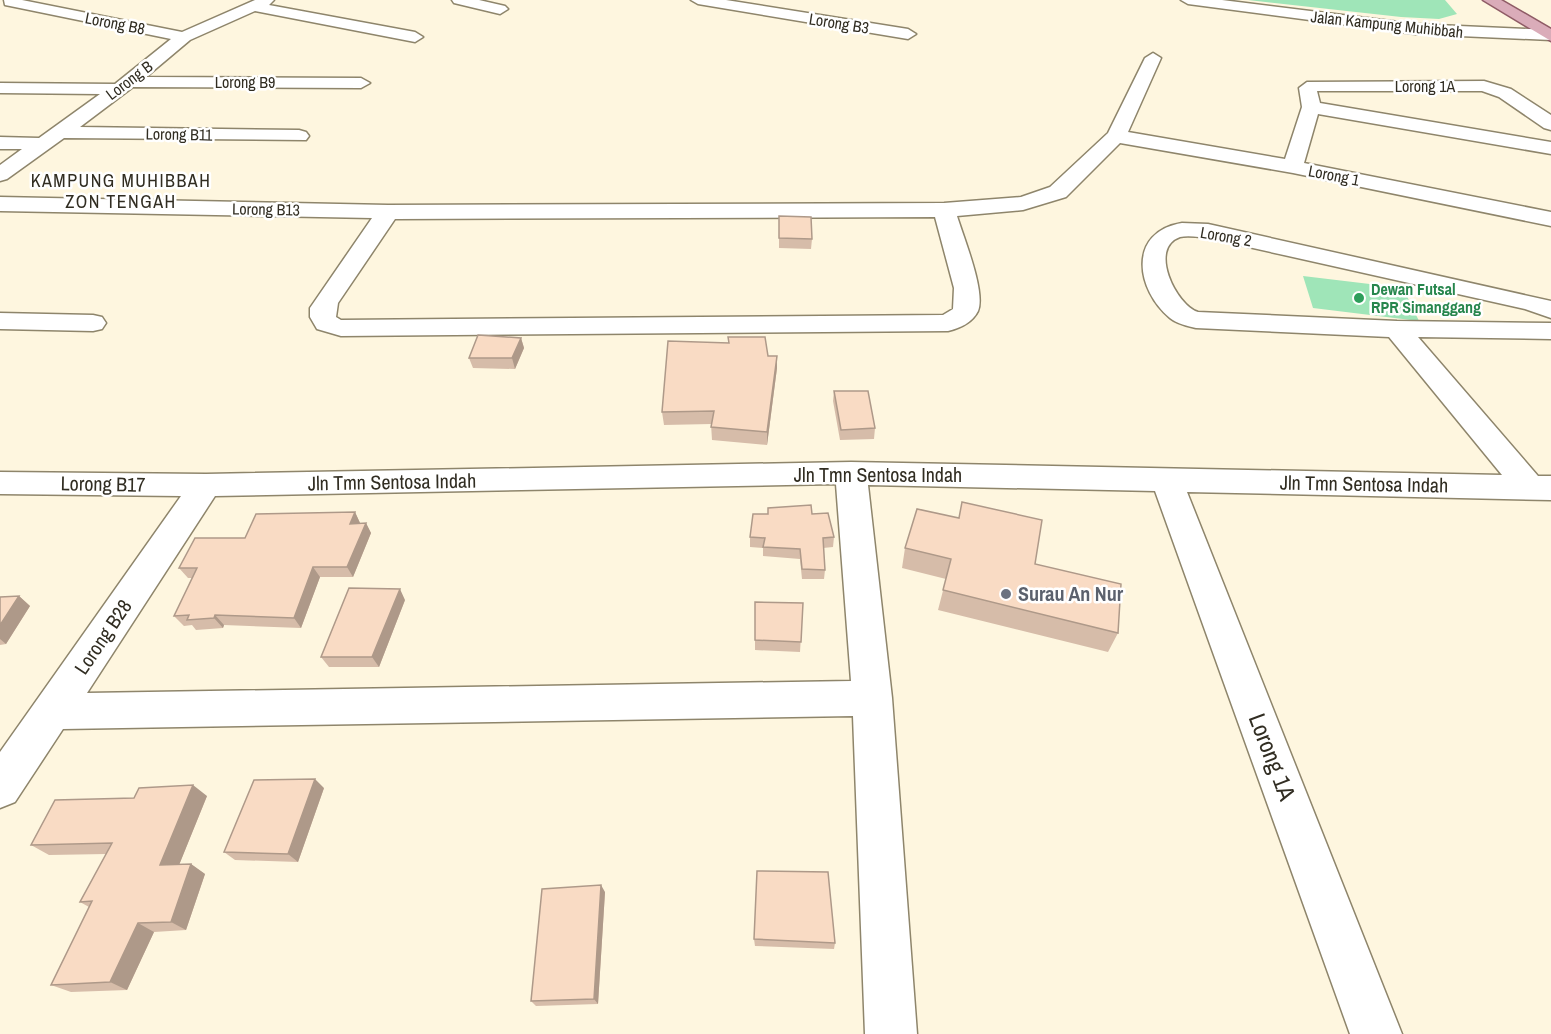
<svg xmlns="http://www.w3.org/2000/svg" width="1551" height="1034" viewBox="0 0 1551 1034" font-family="'Archivo Narrow',sans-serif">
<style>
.green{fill:#9fe5b8}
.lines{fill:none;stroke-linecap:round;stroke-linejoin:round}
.minor-casing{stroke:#8e856b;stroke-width:3}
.major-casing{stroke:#8f5c66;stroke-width:3}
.minor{fill:#fff;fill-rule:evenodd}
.major{fill:#daacb9;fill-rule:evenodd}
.wall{fill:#d6bca9}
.shaded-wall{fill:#ae9989}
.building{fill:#f9dbc4;stroke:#ae9989;stroke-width:1.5}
.leisure-dot{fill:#2e9e5b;stroke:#fff;stroke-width:2}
.worship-dot{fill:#6b7280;stroke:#fff;stroke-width:2}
.labels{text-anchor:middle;stroke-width:5;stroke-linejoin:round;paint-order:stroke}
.far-street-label{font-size:16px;fill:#312d22;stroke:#fff}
.far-leisure-label{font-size:16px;font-weight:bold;fill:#27864d;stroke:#fff;text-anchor:start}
.far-neighbourhood-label{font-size:18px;letter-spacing:1.5px;fill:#312d22;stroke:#fff}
.street-label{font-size:20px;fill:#312d22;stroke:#fff}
.worship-label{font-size:20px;font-weight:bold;fill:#5b616d;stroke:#fff;text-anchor:start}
.near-street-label{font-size:24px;fill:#312d22;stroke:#fff}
</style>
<rect width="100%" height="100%" fill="#fef6df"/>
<path class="green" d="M1248,0H1445L1457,14L1439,19L1401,17Z
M1303,276L1403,288L1419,321L1313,308Z"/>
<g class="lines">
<g class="minor-casing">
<path id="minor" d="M4,0H22L182,32L255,0H274L269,5L415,32L423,37L415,42L255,11L190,40L146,77L361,78L370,83L361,88L133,87L80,127L299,130L306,132L309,136L306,140L64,138L7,179L0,181V165L22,149H0V137L39,138L100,94L0,93V83L115,84L171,39L10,6L5,5Z
M452,0H479L505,6L508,9L500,14L454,3Z
M691,0H726L908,29L916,34L908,39L698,4Z
M1181,0H1222L1415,24L1551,30V40L1415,34L1188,4Z
M1153,53L1161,58L1128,132L1285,159L1302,107L1299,88L1307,82L1484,81L1511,89L1551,115V130L1544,128L1499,97L1482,91H1317L1320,103L1551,142V154L1318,114L1304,163L1551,212V226L1293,173L1120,143L1066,197L1023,210L957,216C963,236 986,292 978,311C972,323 960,328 948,331L341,336L317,329L310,317V308L372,218L0,211V197L388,205L944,203L1021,197L1050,187L1108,133L1145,58ZM935,217L954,288L953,309L943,315L341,320L336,317L338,303L395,219Z
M1182,223L1208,224L1551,301V318L1525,309L1208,238C1200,237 1188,235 1180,237C1148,248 1176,305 1198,312L1397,321L1551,323V339L1418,337L1538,476H1551V500L1187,492L1402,1034H1350L1155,491L868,485L892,698L917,1034H865L853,716L63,729L15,802L0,808V752L181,496L0,494V472L206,474L851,462L1502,475L1389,337L1196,328C1188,326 1177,324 1170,318C1136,290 1127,232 1182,223ZM836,484L851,681L87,693L215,496Z
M0,313L93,315L102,317L106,323L102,329L93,331L0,329Z"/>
</g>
<g class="major-casing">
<path id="major" d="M1483,0H1501L1551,29V41Z"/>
</g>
<use href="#minor" class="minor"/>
<use href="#major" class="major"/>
</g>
<path class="wall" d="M779,216L812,239L811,249L779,248Z
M728,337L768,356L777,368L767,445L712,440L711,424L664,425L662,412L728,343Z
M521,338L524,348L515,369L473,368L469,358Z
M834,391L875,428L874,439L840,440L833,401Z
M355,512L360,523H366L371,533L353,577H320L301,628L224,625L223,628L196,630L192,625L184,626L174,616L192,578H188L179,568Z
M812,514L834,537L833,547L823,548L825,570L824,579H802L800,559L763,556V548L750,547V537Z
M959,518L1035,564L1118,633L1108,652L938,610L946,579L902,568L905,548Z
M19,596L30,606L6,644L0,645V597Z
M405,600L379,667H329L321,657Z
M755,602L803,603L800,652L755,650Z
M324,788L298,862L235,860L224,852Z
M207,796L179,865L191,864L205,874L186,930L154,932L127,990L71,992L51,985L89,907L80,902L106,854L49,855L31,845L134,798Z
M605,892L598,1004L536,1006L531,1001Z
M754,939L835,943L834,949L755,946Z"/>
<path class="shaded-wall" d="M521,338L524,348L515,369L512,358Z
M777,356V368L767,445V432Z
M355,512L360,523L356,535L350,524Z
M366,523L371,533L353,577L347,567Z
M313,567L320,577L301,628L294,618Z
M400,589L405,600L379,667L372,657Z
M19,596L30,606L6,644L0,639V625Z
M215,615L224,625L223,628L214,618Z
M315,779L324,788L298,862L288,854Z
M193,785L207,796L175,875L160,865Z
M191,864L205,874L186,930L171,922Z
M601,885L605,892L598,1004L594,999Z
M138,923L154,932L127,990L110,982Z"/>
<path class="building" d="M779,216L811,217L812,239L779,238Z
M478,335L521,338L512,358H469Z
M728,337H765L768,356H777L767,432L711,427L714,411L662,412L668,341L729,343Z
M834,391H868L875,428L841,430Z
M962,502L1042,520L1035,564L1121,584L1118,633L943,590L951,559L905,548L917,509L959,518Z
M811,505L812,514L828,513L834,537L823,538L825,570L802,569L800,549L763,547L765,538L750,537L753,514H768V508Z
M355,512L350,524L366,523L347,567H313L294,618L215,615L214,618L187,620L189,615L174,616L197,568H179L195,538H245L256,514Z
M349,588L400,589L372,657H321Z
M19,596L0,625V597Z
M755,602L803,603L801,642L755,640Z
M315,779L288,854L224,852L254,780Z
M193,785L160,865L191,864L171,922L138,923L110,982L51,985L92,901L80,902L112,843L31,845L55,800L134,798L139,788Z
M757,871L828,872L835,943L754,939Z
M601,885L594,999L531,1001L542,889Z"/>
<circle class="leisure-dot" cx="1359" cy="298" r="6"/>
<circle class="worship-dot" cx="1006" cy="594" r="6"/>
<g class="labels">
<g class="far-street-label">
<text transform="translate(115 23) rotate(11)" y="6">Lorong B8</text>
<text transform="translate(839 23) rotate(9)" y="6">Lorong B3</text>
<text transform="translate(1387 24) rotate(6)" y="6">Jalan Kampung Muhibbah</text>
<text transform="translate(129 80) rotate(-37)" y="6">Lorong B</text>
<text x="245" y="88">Lorong B9</text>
<text x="1425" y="92">Lorong 1A</text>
<text transform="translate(179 134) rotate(1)" y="6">Lorong B11</text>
<text transform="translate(1334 175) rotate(11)" y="6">Lorong 1</text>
<text transform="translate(266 209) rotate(1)" y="6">Lorong B13</text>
<text transform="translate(1226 236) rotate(10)" y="6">Lorong 2</text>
</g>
<g class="far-leisure-label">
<text x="1371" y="295">Dewan Futsal<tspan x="1371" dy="18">RPR Simanggang</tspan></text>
</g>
<g class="far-neighbourhood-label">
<text x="121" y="187">KAMPUNG MUHIBBAH<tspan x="121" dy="21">ZON TENGAH</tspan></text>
</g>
<g class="street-label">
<text x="878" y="482">Jln Tmn Sentosa Indah</text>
<text transform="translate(392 482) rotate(-1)" y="7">Jln Tmn Sentosa Indah</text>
<text transform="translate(103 484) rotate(1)" y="7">Lorong B17</text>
<text transform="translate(1364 484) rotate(1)" y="7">Jln Tmn Sentosa Indah</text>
<text transform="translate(103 637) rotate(-56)" y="7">Lorong B28</text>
</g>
<g class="worship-label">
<text x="1018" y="601">Surau An Nur</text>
</g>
<g class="near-street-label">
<text transform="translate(1272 757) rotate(69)" y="8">Lorong 1A</text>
</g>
</g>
</svg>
